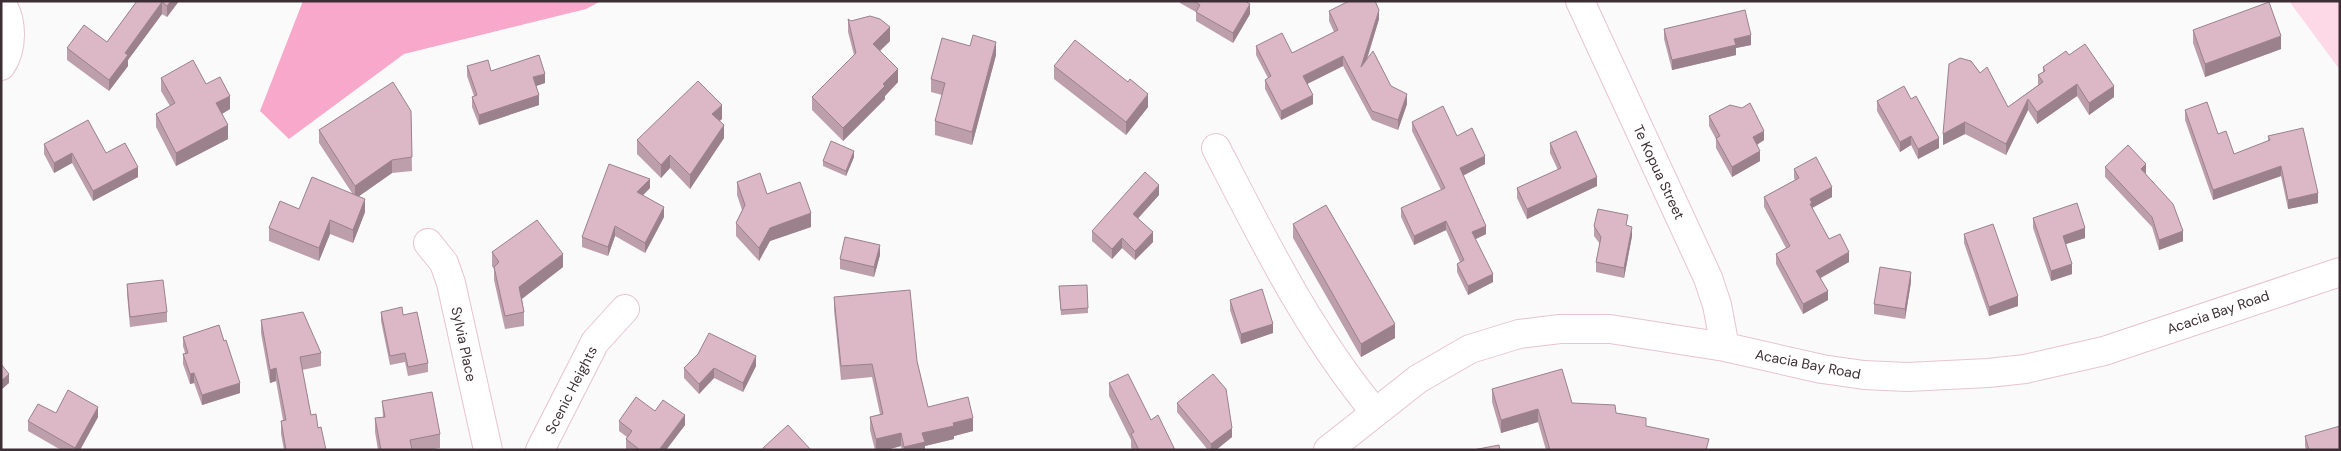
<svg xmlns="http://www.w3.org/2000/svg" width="2341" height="451" viewBox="0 0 2341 451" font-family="'DM Sans',sans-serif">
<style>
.green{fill:#fdd8e7}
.forest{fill:#f8a8ca}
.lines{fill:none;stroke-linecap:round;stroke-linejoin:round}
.minor-casing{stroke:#e8c3d2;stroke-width:30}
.minor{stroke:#fff;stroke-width:28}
.wall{fill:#bd9eab}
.shaded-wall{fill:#9a818b}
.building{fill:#dcb8c7;stroke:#9a818b}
.labels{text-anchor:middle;stroke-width:5;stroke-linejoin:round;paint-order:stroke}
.street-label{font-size:14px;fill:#3c2e34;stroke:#fff}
</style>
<rect width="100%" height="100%" fill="#fafafa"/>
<path class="green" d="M2289,1H2340V70Z"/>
<path class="forest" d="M303,1H601L586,9L404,54L289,139L260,111Z"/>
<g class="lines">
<g class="minor-casing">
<path id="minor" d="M1580,1L1708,278L1717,305L1725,347
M1,3C13,20 13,49 1,66
M1216,148C1263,239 1309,333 1375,412
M428,243L444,263L451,283L488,450
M540,450L595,342L625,309
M1328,450L1418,379L1470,349L1519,334L1560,329H1610L1725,347L1822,369L1864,375L1907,377L1988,373L2025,369L2104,351L2340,272"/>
</g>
<use href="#minor" class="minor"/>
</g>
<path class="wall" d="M137,1H179L167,17L162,14L128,60V66L109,91L67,60V48L107,42Z
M1180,1H1245L1250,14L1233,43L1196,21V12L1180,3Z
M1329,11L1379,19L1367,60L1407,104L1398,130L1372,120L1343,66L1307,84L1313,104L1281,120L1265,89V80L1268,78L1256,55V46L1292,53L1334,32L1329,21Z
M848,19L851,21L890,41L880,51L898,82L885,96V99L843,141L812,110V97L854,55L848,32Z
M1664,29L1751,45L1736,48V55L1672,70L1664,39Z
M2193,30L2281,49L2205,77L2193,43Z
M996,55L972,145L935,135V121L942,95L931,92V79Z
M2069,55L2114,97L2089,115L2077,96L2037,124L2028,110L2006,155L1965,134L1943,145L1971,61L2008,107L2038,85V75L2043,72V67Z
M467,66L545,83L536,86L539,105L479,125L472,107V97L474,96L467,76Z
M1054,66L1148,107L1126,135L1054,79Z
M161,78L206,84L230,109L222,114L228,139L176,166L156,127V114L170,106L161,91Z
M1911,99L1939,148L1918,159L1911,145L1900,152L1877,111V101Z
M2185,110L2218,134L2234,154L2268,141V136L2318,203L2288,209L2281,176L2213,200L2185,120Z
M411,111L412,171L392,173L359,196L365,212L353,243L330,234L319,261L269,241V228L299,209L352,193L319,143V130Z
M1709,116L1764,140L1757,145L1760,161L1732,177L1716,148V139L1709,126Z
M722,119L719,121L724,138L690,189L670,168L661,178L637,154V140Z
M1412,122L1457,136L1485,164L1463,176L1486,234L1475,239L1493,282L1468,295L1457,272V264L1460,262L1446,230L1414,245L1401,217V208L1441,190L1412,131Z
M1550,143L1597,186L1527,219L1517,198V188L1558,170L1550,153Z
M44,144L106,153L138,177L93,201L72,163L54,173L44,154Z
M854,157L846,176L823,166V161Z
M2105,167L2146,174L2183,241L2159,250L2152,227L2105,177Z
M1794,169L1832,197L1812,208L1829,239L1849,262L1821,278L1828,300L1803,314L1776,264V254L1786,248L1764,207V197L1795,180L1794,178Z
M737,182L767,194L811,227L770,241L759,261L736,236V223L742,210L737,195Z
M650,188L643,195L664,217L645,253L615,236L608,256L582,247V237Z
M1159,195L1138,218L1153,242L1135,260L1122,248L1112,259L1092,241V231Z
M2033,218L2085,238L2066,244L2072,274L2051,281L2033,228Z
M1293,224L1395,338L1361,357L1293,238Z
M1594,226H1628L1632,236L1624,278L1596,272V262L1600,244L1594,236Z
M1964,234L2018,306L1989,316L1964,243Z
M492,252L563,267L522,299L524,312V326L505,329L494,280V269L492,266Z
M880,255L874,277L840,269V259Z
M1911,282L1905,319L1874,314V304Z
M127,284L167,312V322L130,327L127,294Z
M1059,292L1088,308V313L1061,315Z
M834,297L917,361L928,407L973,431L954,436V439L925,446V450H902L901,446L886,450H875L870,430V417L880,414L872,377L841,380L834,310Z
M1230,300L1273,333L1241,344L1230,310Z
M381,312L403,315L428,363V372L408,376L405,362L390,365L381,321Z
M261,320L321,353V366L302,370L311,415L318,428L326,450H284L281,434V421L283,420L276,381L270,383L261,333Z
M183,337L240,393L202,405L194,383L190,384L183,364V354L185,353L183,346Z
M756,366L743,392L714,378L699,394L684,378V368Z
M1109,383L1151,420L1175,450H1132L1131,447V440L1109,396Z
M1492,389L1572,403L1616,413L1646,426L1709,450H1546L1538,422L1501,433L1492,402Z
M382,401L440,434V448L428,450H378L375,432V418L383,417Z
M1177,403L1232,437L1216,450H1208L1177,412Z
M655,411L685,425L666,450H627L626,449V439L627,437L619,431V421Z
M98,417L80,450H61L28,431V421Z
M2305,436L2340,450H2306L2305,446Z"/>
<path class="shaded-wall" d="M171,1H179L167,17V6Z
M162,2V14L128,60V66L109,91V80L125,53Z
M1250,4V14L1233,43V33Z
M1379,10V19L1361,77V67Z
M890,27V41L873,57V44Z
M1751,35V45L1736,48V55L1672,70V60L1734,39Z
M2281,36V49L2205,77V64Z
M996,42V55L972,145V132Z
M1343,56V66L1303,86V76Z
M898,69V82L885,96V99L843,141V128L883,84Z
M545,74V83L533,87V77Z
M2077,84V96L2037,124V112Z
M2114,86V97L2089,115V103Z
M1148,94V107L1126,135V122Z
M1407,94V104L1398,130V120Z
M539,95V105L479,125V115Z
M1313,95V104L1281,120V111Z
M230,96V109L216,117V103Z
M2028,99V110L2006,155V144Z
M722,105V119L712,128V114Z
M1965,122V134L1943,145V134Z
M228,125V139L176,166V153Z
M724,125V138L690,189V175Z
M1764,131V140L1753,147V137Z
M1911,136V145L1900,152V142Z
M1939,138V148L1918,159V149Z
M854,151V157L846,176V171Z
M1760,151V161L1732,177V167Z
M72,153V163L54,173V163Z
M670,155V168L661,178V165Z
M1485,156V164L1460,177V168Z
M392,160V173L355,199V186Z
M2146,164V174L2141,169Z
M2281,166V176L2213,200V190Z
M138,167V177L93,201V191Z
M1597,177V186L1527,219V209Z
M650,179V188L637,201V192Z
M1159,185V195L1133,224V214Z
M1832,187V197L1812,208L1810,214V199Z
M2318,193V203L2288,209V200Z
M365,199V212L353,243V230Z
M664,207V217L645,253V243Z
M811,213V227L770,241L759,261V248L770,228Z
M330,220V234L319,261V248Z
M1446,221V230L1414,245V236Z
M615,226V236L608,256V247Z
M1486,226V234L1472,241V232Z
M1632,227V236L1624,278V268Z
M2085,228V238L2063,245V236Z
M2183,231V241L2159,250V240Z
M1153,232V242L1135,260V251Z
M1122,238V248L1112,259V249Z
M880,245V255L874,277V267Z
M1849,252V262L1816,280V271Z
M563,254V267L519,301V287Z
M2072,264V274L2051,281V271Z
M1911,272V282L1905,319V309Z
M1493,274V282L1468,295V286Z
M1828,291V300L1803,314V304Z
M2018,296V306L1989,316V307Z
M1273,324V333L1241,344V334Z
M1395,324V338L1361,357V344Z
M756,356V366L743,392V383Z
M276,368V381L270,383V370Z
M714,368V378L699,394V384Z
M194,373V383L190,384V374Z
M9,374V383L1,390V381Z
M240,383V393L202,405V395Z
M98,407V417L80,450H75V448Z
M1538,409V422L1501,433V420Z
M685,415V425L666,450H659Z
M973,418V431L954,436V439L925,446V450H904V447L922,433L953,423Z
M1232,428V437L1216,450H1211V444Z
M901,433V446L886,450H876V439Z"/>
<path class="building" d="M137,1H171L167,6L162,2L125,53L128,55L109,80L67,48L84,25L107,42Z
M1194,1H1245L1250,4L1233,33L1196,12L1200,5Z
M1349,1H1375L1379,10L1361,67L1373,51L1391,86L1407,94L1398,120L1372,111L1343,56L1303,76L1313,95L1281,111L1265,80L1271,76L1256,46L1282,33L1292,53L1338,30L1329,11Z
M2269,2L2281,36L2205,64L2193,30Z
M1745,10L1751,35L1734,39L1736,45L1672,60L1664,29Z
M870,16L880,19L890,27L873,44L898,69L883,84L885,86L843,128L812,97L856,53L848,19L851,21Z
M973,35L996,42L972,132L935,121L945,83L931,79L942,38L970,46Z
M1075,40L1128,82L1130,79L1148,94L1126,122L1054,66Z
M2085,44L2114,86L2089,103L2077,84L2037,112L2028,99L2006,144L1965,122L1943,134L1949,64L1960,58L1971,61L1980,73L1987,67L2008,107L2043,82L2038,75L2045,71L2043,67L2066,51L2069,55Z
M539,55L545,74L533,77L539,95L479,115L472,97L477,95L467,66L488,60L491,71Z
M193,60L206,84L220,77L230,96L216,103L228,125L176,153L156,114L175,103L161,78Z
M698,81L722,105L712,114L724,125L690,175L670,155L661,165L637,140Z
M393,82L411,111L412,157L392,160L355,186L319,130Z
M1904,86L1911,99L1916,96L1939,138L1918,149L1911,136L1900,142L1877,101Z
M2207,102L2218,134L2226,131L2234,154L2270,140L2268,136L2303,128L2318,193L2288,200L2281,166L2213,190L2185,110Z
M1750,103L1764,131L1753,137L1760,151L1732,167L1716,138L1720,136L1709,116L1730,105L1742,108Z
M1443,106L1457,136L1472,128L1485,156L1460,168L1486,226L1472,232L1493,274L1468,286L1457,264L1464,260L1446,221L1414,236L1401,208L1445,188L1412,122Z
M88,120L106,153L125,143L138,167L93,191L72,153L54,163L44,144Z
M1576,131L1597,177L1527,209L1517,188L1561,168L1550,143Z
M831,141L854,151L846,171L823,161Z
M2128,145L2146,164L2141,169L2173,204L2183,231L2159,240L2152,217L2105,167Z
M1816,157L1832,187L1810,199L1812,203L1810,204L1829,239L1840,234L1849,252L1816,271L1828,291L1803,304L1776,254L1790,246L1764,197L1799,178L1794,169Z
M609,164L650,179L637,192L664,207L645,243L615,226L608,247L582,237Z
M1145,172L1159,185L1133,214L1153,232L1135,251L1122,238L1112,249L1092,231Z
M760,173L767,194L800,182L811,213L770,228L759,248L736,223L745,205L737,182Z
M312,177L365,199L353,230L330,220L319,248L269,228L280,201L299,209Z
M2077,203L2085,228L2063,236L2072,264L2051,271L2033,218Z
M1326,205L1395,324L1361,344L1293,224Z
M1598,209L1628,215L1626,225L1632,227L1624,268L1596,262L1601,237L1594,226Z
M537,220L563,254L519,287L524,312L505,316L494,267L499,262L492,252Z
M1993,224L2018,296L1989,307L1964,234Z
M845,237L880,245L874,267L840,259Z
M1880,267L1911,272L1905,309L1874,304Z
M163,280L167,312L130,317L127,284Z
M1087,285L1088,308L1061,310L1059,286Z
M1262,289L1273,324L1241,334L1230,300Z
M910,290L917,361L928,407L968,397L973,418L953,423L954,426L922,433L925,442L904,447L901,433L876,439L870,417L883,414L872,364L841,366L834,297Z
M402,307L403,315L417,312L428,363L408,367L405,353L390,356L381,312Z
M303,312L321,353L300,357L311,415L316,414L318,428L321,427L326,450H286L281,421L286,420L276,368L270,370L261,320Z
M219,325L224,341L226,340L240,383L202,395L194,373L190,374L183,354L188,353L183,337Z
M709,333L756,356L743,383L714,368L699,384L684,368L698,354Z
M1,364L9,374L1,381Z
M1562,369L1572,403L1615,405L1616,413L1646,418V426L1709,439L1706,450H1550L1538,409L1501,420L1492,389Z
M1128,374L1151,420L1158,415L1175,450H1139L1131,434L1134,432L1109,383Z
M1213,374L1226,389L1232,428L1211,444L1177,403Z
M68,390L98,407L75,448L28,421L38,404L56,413Z
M432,392L440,434L410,440L412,450H381L375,418L385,417L382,401Z
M636,397L655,411L663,400L685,415L659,450H640L626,439L632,431L619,421Z
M788,425L811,450H764L763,448Z
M2340,426V450H2309L2305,436Z
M1499,445L1500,450H1473Z"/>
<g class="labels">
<g class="street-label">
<text transform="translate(1659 172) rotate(65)" y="5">Te Kopua Street</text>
<text transform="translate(2218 312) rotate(-19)" y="5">Acacia Bay Road</text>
<text transform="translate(464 344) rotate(78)" y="5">Sylvia Place</text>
<text transform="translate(1808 364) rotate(11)" y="5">Acacia Bay Road</text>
<text transform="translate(571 390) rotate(-63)" y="5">Scenic Heights</text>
</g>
</g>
<rect width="2341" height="451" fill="none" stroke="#3c2e34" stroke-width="5"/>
</svg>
